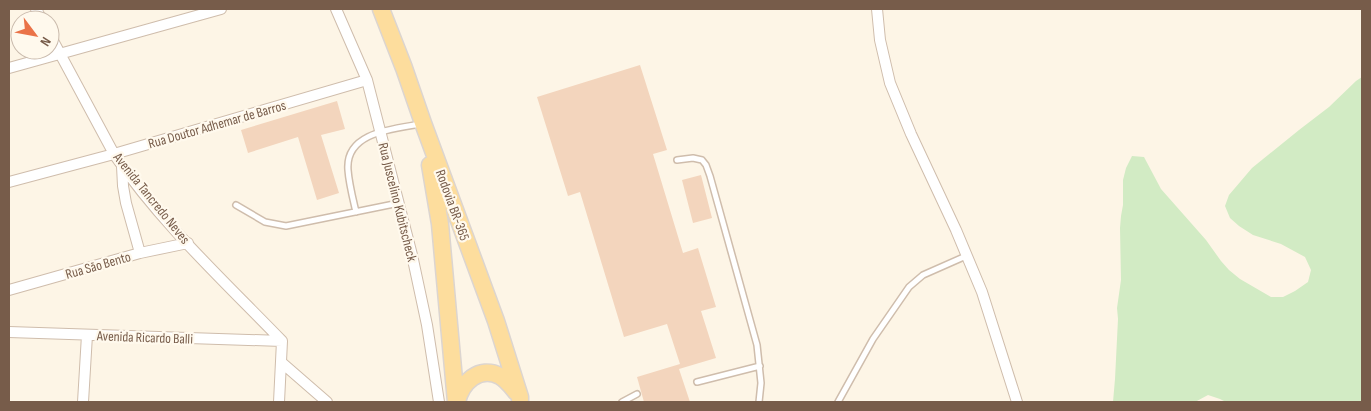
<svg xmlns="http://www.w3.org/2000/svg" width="1371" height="411" viewBox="0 0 1371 411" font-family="'Sofia Sans Condensed',sans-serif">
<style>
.green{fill:#d2ebc4}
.building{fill:#f3d5bd}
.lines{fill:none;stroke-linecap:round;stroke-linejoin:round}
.service-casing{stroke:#cfbdac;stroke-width:8}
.minor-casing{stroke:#cfbdac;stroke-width:12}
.primary-casing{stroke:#dcd5d0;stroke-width:19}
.service{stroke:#fff;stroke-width:5}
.minor{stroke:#fff;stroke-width:10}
.primary{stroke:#fddd9d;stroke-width:16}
.labels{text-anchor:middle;stroke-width:4.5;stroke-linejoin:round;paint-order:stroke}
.street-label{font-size:14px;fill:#775c4a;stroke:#fff9ed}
</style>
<rect width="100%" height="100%" fill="#fdf5e6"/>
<path class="green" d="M1362,77V402H1226L1220,399L1208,395L1195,402H1113L1115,379L1118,319L1117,308L1121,280L1120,228L1121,216L1123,205V180L1126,168L1132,156L1144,157L1161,189L1206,240L1221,261L1229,270L1240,279L1271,297H1283L1295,291L1308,282L1311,270L1305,257L1281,244L1253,235L1239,226L1230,218L1225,206L1229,195L1252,168L1299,130L1329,107L1356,81Z"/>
<path class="building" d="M640,65L667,150L653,154L683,253L698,248L716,307L701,311L716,358L679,369L690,402H644L637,377L680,364L667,324L624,337L580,192L568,196L537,97Z
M337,101L345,129L321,135L339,193L317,200L298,137L248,153L241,130Z
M701,175L712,218L693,223L682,180Z"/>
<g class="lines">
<g class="service-casing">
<path id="service" d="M677,160L693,158L702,160L706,165L710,176L757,345L761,383L759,402
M236,205L265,222L286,226L399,203
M356,212C353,199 349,184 348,170C345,132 393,129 421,124
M697,382L760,366
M622,402L637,394
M838,402L873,339L909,287L923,275L966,256"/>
</g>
<g class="minor-casing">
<path id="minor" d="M36,9L42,20
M336,9L367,80L412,255L427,325L439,402
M877,9L880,40L890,83L911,134L956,230L982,292L1017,402
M50,35L114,154C161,223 224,281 282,341
M9,68L221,9
M122,166L123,186L126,203L140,253
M9,182L114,154L367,80
M9,290L140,253L188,243
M9,332L282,341
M281,362L327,402
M83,402L87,335
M279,402L282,341"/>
</g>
<g class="primary-casing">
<path id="primary" d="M381,9L404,68L423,123L496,321L520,397V402
M430,165L440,224L456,402
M457,402C461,383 479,365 500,376C507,380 512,387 517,393"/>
</g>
<use href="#service" class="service"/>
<use href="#minor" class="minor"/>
<use href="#primary" class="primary"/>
</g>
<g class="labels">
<g class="street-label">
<text transform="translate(217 124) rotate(-16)" y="5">Rua Doutor Adhemar de Barros</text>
<text transform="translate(152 198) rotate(51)" y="5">Avenida Tancredo Neves</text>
<text transform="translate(398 202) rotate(76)" y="5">Rua Juscelino Kubitscheck</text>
<text transform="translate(453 205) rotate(70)" y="5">Rodovia BR-365</text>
<text transform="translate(98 265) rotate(-16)" y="5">Rua São Bento</text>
<text transform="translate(145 337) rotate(2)" y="5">Avenida Ricardo Balli</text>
</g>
</g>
<rect width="1371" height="411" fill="none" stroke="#775c4a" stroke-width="20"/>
<g transform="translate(35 35) rotate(122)"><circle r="24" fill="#fff9ed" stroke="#c9baac"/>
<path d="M0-4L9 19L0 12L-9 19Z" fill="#ea7348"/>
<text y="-8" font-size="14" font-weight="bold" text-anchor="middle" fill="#775c4a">N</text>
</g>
</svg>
